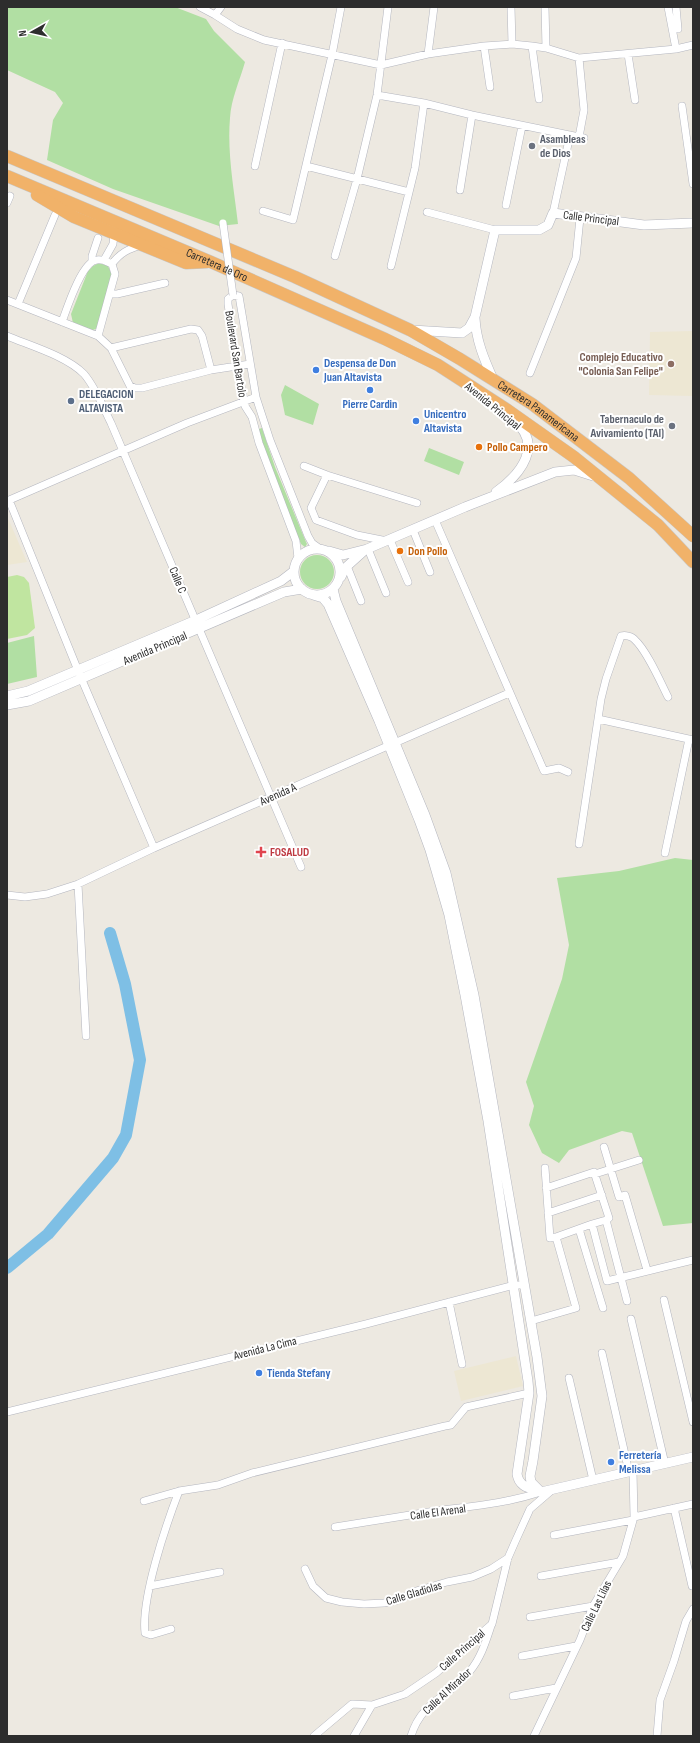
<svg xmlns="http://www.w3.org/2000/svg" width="700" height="1743" viewBox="0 0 700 1743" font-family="'Sofia Sans Condensed',sans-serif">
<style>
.education{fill:#ede7d3}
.green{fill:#b1dfa3}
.pitch{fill:#c0e5a0}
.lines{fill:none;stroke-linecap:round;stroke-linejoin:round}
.river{stroke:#7ebfe5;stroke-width:12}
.street-casing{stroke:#b4b6bf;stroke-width:8}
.secondary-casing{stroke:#b4b6bf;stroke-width:10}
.highway-casing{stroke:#c8c8c8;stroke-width:13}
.street{stroke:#fff;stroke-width:7}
.secondary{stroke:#fff;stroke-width:9}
.highway{stroke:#f1b269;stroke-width:12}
.street-bridge-casing{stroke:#b4b6bf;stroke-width:8;stroke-linecap:butt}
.street-bridge{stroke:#fff;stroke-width:7}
.worship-dot{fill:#6b7280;stroke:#fff;stroke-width:1.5}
.education-dot{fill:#8d6e63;stroke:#fff;stroke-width:1.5}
.shop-dot{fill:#3f7fe0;stroke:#fff;stroke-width:1.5}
.service-dot{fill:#5c6f8a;stroke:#fff;stroke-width:1.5}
.food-dot{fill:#e8710a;stroke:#fff;stroke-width:1.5}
.health-dot{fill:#e0444e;stroke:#fff;stroke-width:1.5}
.labels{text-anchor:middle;stroke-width:4;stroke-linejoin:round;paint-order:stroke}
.worship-label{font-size:12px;font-weight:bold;fill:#5b616d;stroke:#fff;text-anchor:start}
.street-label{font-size:12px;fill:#2d2d2d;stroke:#fff}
.education-label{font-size:12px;font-weight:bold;fill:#785e54;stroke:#fff;text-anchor:end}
.shop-label{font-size:12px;font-weight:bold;fill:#366cbe;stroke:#fff;text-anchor:start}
.service-label{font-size:12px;font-weight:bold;fill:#4e5e75;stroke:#fff;text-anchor:start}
.food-label{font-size:12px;font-weight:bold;fill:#c56008;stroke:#fff;text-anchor:start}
.health-label{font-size:12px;font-weight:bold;fill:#be3a42;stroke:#fff;text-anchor:start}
</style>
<rect width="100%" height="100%" fill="#ede9e1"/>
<path class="education" d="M693,331V396L649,395L650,332Z
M7,516L27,562L7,565Z
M516,1356L523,1386L461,1401L454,1371Z"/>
<path class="green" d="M7,7H175L206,19L214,31L245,62C240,80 231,99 230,118C227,153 234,189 238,224L219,226L113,189L47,160L53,120L63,103L55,92L7,70Z
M99,263L108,266L112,275L98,328L93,330L73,323L71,314L88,271L93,266Z
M285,385L319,404L313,425L285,415L281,395Z
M262,428L275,467L306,542L307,544L305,547L301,544L270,469L259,433V429Z
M429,448L464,462L459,475L424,461Z
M300 572a17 17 0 1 1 34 0a17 17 0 1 1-34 0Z
M34,636L37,677L7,684V643Z
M675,858L693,860V1223L663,1226L632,1133L622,1131L569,1150L559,1163L542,1153L529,1125L534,1106L526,1082L562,979L569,945L557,878L619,871Z"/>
<path class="pitch" d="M17,575L24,577L29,583L35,628L27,635L7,639V577Z"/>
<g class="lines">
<path class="river" d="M7,1268L48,1234L113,1158L126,1135L140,1060L125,984L110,933"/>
<g class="street-casing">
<path id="street" d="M200,7L215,15
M221,7L215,15L237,29L264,40L381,65L428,54L484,46L512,44L532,46L546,48L579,58L676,49L693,45
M511,7L512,44
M545,7L546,48
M668,7L676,49
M676,7L678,29
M484,46L490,87
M532,46L539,99
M428,54L434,7
M628,54L635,100
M579,58L584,110L579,137
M377,95L424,103L472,115L584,138
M682,106L693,184
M255,166L282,43
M306,166L409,192
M460,190L472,115
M7,203L10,196
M506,205L522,126
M263,211L293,220L332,55L341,7
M427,212L495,230
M553,213L570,135
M335,256L357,179L377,95L388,7
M104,260L113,244L114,234
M92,261V256L98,238
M112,264C120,253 128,249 142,245
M391,266L415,168L424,103
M110,294H117L165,283
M7,300L98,336L111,348L130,386L135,388H142L211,370L250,364
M18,304L55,215
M62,322C67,308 82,261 97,260C103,259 107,262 112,264L115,274L98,336
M7,336C31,346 66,356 84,374C96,388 103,407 111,423L301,867
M111,348L191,329L198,330L202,336L211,370
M530,373L576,258L580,218
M304,466L327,475L417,503
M327,475L311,508L316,520L357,535L387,541
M9,500L79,673L154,848
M7,501L187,423L256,397
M435,520L544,771L559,768L568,772
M413,530L430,572
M390,540L408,582
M368,549L386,593
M298,558L296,541L259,443L252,417L245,406L237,366L228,304V299L233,295L239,296L256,397L270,440L308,536L312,543L319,548
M347,566L361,601
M598,719L693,740
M579,844L601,699L606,679L621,636C625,635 632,636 635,640C647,651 660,681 668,697
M665,853L689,739
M78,884L86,1036
M7,895L25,897L47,894L78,884L154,848L509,693
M604,1147L619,1197L625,1195L647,1270
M545,1168L550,1238L556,1237
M595,1174L639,1160
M546,1188L594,1172L609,1218L606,1220
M548,1213L602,1195
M592,1224L606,1220L627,1301
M579,1229L603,1308
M664,1300L693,1422
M449,1302L462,1364
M631,1319L665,1464
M531,1321L576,1308L556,1237L592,1224L607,1281L693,1260
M602,1353L629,1472
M569,1378L593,1480
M7,1412L366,1324L514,1285H523
M144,1501L179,1491L218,1485L252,1473L445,1426L451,1425L466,1407L529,1393
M674,1508L692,1586
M634,1517L693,1504
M335,1527C368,1522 402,1516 435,1511C472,1506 504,1504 541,1492
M554,1535L633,1520
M305,1569L313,1586L326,1598L342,1602L364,1604L384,1603L398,1600L416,1591L447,1582L472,1577L491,1569L508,1558
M541,1576L619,1562
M150,1586L220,1572
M530,1617L593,1606
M171,1629L151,1635L145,1633C141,1598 166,1525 179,1491
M522,1656L576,1646
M513,1696L556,1688
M314,1736L352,1704L372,1705
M354,1736L372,1705L405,1694L436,1673L492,1624L508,1558L515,1542L530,1509L552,1490
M411,1736C422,1700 450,1697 470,1671C481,1658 486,1641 491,1626
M534,1736L580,1640L593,1606L623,1556L634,1517L633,1471
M657,1736L660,1700L674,1661L686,1621L693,1609"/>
</g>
<g class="secondary-casing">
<path id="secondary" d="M475,318C476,340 484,359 493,379
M412,330L462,333L469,328L475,317L495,230H539L548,225L553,213L644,225L693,223
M496,492C521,474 545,444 512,419
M294 572a23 23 0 1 1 46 0a23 23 0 1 1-46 0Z
M329,551L343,555L367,549L465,507L555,472L574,470L593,476
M341,577L345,568L365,550
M333,589L336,601L425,815L446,873L474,995L537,1357L542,1396L533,1461L530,1476L531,1482L540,1491
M313,595L323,598L328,604L379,721L419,820L430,850L449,915L465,995L488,1121L528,1381L529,1393L517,1474C519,1487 529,1488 541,1492
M7,696L28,691L196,620L281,581L294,571
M7,705L29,701L284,592L302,589
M541,1492L693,1457"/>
</g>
<g class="highway-casing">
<g id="highway">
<path id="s1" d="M7,156L295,277L410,330L460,359L532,404L629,478L693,536"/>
<path id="s2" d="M7,176L211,262L385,339L438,365L506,409L574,457L658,525L693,562"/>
<path d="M37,195L74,217L186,263L207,262"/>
</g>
</g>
<use href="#street" class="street"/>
<use href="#secondary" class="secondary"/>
<use href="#highway" class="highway"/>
<g class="street-bridge-casing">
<path id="street-bridge" d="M223,223L233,295"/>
</g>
<use href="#street-bridge" class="street-bridge"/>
</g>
<g class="worship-dot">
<circle cx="532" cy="146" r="4"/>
<circle cx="672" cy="426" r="4"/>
</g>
<circle class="education-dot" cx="671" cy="364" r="4"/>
<g class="shop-dot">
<circle cx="316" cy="370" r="4"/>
<circle cx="370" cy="390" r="4"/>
<circle cx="416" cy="421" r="4"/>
<circle cx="259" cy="1373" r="4"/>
<circle cx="611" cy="1462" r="4"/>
</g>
<circle class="service-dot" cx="71" cy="401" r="4"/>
<g class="food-dot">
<circle cx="479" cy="447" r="4"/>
<circle cx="400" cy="551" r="4"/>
</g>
<path class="health-dot" d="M259 846h4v4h4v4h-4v4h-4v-4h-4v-4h4z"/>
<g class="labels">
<g class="worship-label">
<text x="540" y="143">Asambleas<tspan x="540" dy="14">de Dios</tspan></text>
<text x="664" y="423" text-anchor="end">Tabernaculo de<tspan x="664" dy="14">Avivamiento (TAI)</tspan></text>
</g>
<g class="street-label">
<text transform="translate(591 218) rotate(7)" y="4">Calle Principal</text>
<text dy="4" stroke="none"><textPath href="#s2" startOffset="228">Carretera de Oro</textPath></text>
<text transform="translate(236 354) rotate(81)" y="4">Boulevard San Bartolo</text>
<text transform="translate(493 406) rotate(39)" y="4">Avenida Principal</text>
<text dy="4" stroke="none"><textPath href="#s1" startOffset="591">Carretera Panamericana</textPath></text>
<text transform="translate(178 580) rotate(67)" y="4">Calle C</text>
<text transform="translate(155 648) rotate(-23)" y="4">Avenida Principal</text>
<text transform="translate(278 794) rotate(-24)" y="4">Avenida A</text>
<text transform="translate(265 1348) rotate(-14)" y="4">Avenida La Cima</text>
<text transform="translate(438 1512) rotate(-8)" y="4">Calle El Arenal</text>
<text transform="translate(414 1593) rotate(-17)" y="4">Calle Gladiolas</text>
<text transform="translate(596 1606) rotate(-64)" y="4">Calle Las Lilas</text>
<text transform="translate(462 1650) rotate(-41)" y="4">Calle Principal</text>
<text transform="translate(447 1691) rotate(-43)" y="4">Calle Al Mirador</text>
</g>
<g class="education-label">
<text x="663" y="361">Complejo Educativo<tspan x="663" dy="14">"Colonia San Felipe"</tspan></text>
</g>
<g class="shop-label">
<text x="324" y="367">Despensa de Don<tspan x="324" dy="14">Juan Altavista</tspan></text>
<text x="370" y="408" text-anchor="middle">Pierre Cardin</text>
<text x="424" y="418">Unicentro<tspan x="424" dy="14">Altavista</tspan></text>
<text x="267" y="1377">Tienda Stefany</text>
<text x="619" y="1459">Ferretería<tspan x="619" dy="14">Melissa</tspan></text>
</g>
<g class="service-label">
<text x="79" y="398">DELEGACION<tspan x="79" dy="14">ALTAVISTA</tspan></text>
</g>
<g class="food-label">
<text x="487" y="451">Pollo Campero</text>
<text x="408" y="555">Don Pollo</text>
</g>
<g class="health-label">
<text x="270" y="856">FOSALUD</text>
</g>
</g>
<rect width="700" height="1743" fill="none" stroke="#2d2d2d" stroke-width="16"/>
<g transform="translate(32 32) rotate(262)" stroke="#ffffff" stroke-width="3" paint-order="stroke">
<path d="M0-3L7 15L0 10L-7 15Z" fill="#2d2d2d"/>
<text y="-6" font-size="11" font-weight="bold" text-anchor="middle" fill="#2d2d2d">N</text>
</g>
</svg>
